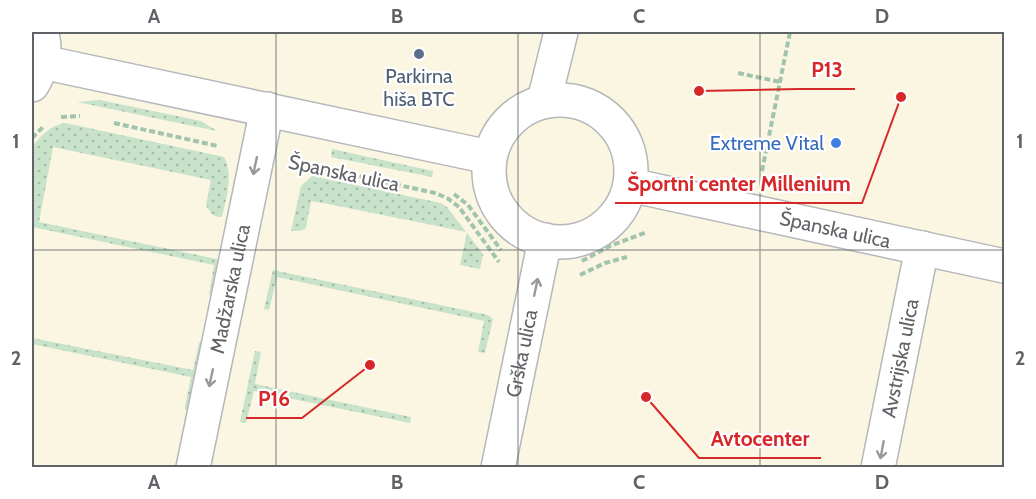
<svg xmlns="http://www.w3.org/2000/svg" width="1036" height="499" viewBox="0 0 1036 499" font-family="Cabin,sans-serif">
<style>
.commercial{fill:#faf6e2}
.grass{fill:url(#grass-dots)}
.lines{fill:none;stroke-linecap:round;stroke-linejoin:round}
.minor-casing{stroke:#b5b7ba;stroke-width:36}
.path{stroke:#a2c3ad;stroke-width:4;stroke-dasharray:6 3;stroke-linecap:butt}
.minor{stroke:#fff;stroke-width:33}
.oneway{stroke:#97999c}
.grid{fill:none;stroke:#5f6266;stroke-width:1.5;stroke-opacity:0.55}
.service-dot{fill:#5c6f8a;stroke:#fff;stroke-width:2}
.shop-dot{fill:#3f7fe0;stroke:#fff;stroke-width:2}
.labels{text-anchor:middle;stroke-width:4.5;stroke-linejoin:round;paint-order:stroke}
.service-label{font-size:20px;fill:#4e5e75;stroke:#fff}
.shop-label{font-size:20px;fill:#366cbe;stroke:#fff;text-anchor:end}
.street-label{font-size:20px;fill:#5f6266;stroke:#fff}
.leader{fill:none;stroke:#d62828;stroke-width:2}
.callout-dot{fill:#d62828;stroke:#fff;stroke-width:2}
.callout-label{font-size:21px;text-anchor:middle;font-weight:bold;fill:#d62828;stroke:#fff;stroke-width:4.5;stroke-linejoin:round;paint-order:stroke}
.neatline{fill:none;stroke:#5f6266;stroke-width:2}
.grid-label{font-size:20px;text-anchor:middle;font-weight:bold;fill:#5f6266}
</style>
<defs>
<pattern id="grass-dots" width="8" height="8" patternUnits="userSpaceOnUse" patternTransform="scale(1.5)"><rect width="8" height="8" fill="#c8e3ca"/><path d="M2 2h.1M6 6h.1" fill="none" stroke="#a6bba8" stroke-width="1.8" stroke-linecap="round"/></pattern>
</defs>
<rect width="100%" height="100%" fill="#efeee8"/>
<path class="commercial" d="M32,32H1004V467H32Z"/>
<path class="grass" d="M100,100L201,121L217,131L77,102Z
M65,123L224,157C234,175 226,198 222,217C213,218 210,212 206,205L211,180L53,147L39,222L217,259L219,260L213,298L209,294L214,265L32,227V147C40,136 51,125 65,123Z
M332,149L433,171L432,177L331,157Z
M312,176L441,203L447,207L483,254L480,269L460,265L467,232L328,204L311,201L306,228L300,231H291L301,186Z
M273,270L488,315L493,319L485,353L478,352L484,321L277,277L269,310L264,309Z
M32,338L193,370L199,343L201,341L204,342L189,411L185,409V406L191,377L32,344Z
M255,351L261,352L255,384L411,417L410,423L254,391L246,423L240,422Z"/>
<g class="lines">
<g class="minor-casing">
<g id="minor">
<path d="M42,62L489,157"/>
<path d="M32,85C41,71 48,48 41,32"/>
<circle cx="560" cy="171" r="71"/>
<path d="M544,101L561,32"/>
<path id="s1" d="M630,185L1004,266"/>
<path id="s2" d="M193,468L267,109"/>
<path id="s3" d="M498,468L545,240"/>
<path id="s4" d="M878,468L922,248"/>
</g>
</g>
<path class="path" d="M738,73L780,82
M61,117L80,116
M114,123L218,146
M32,138L44,126
M298,163L435,193L447,198L459,207L499,262
M762,171L790,32
M454,194L468,205L501,250
M582,261L610,246L647,232
M580,275L605,263L627,257"/>
<use href="#minor" class="minor"/>
</g>
<defs><path id="oneway-shaft" d="M-6 0H5M1.5-3L5.5 0L1.5 3" fill="none" stroke-width="1.6" stroke-linecap="round" stroke-linejoin="round" transform="scale(1.5)"/></defs>
<g class="oneway">
<use href="#oneway-shaft" transform="translate(255 166) rotate(102)"/>
<use href="#oneway-shaft" transform="translate(536 287) rotate(-78)"/>
<use href="#oneway-shaft" transform="translate(211 378) rotate(102)"/>
<use href="#oneway-shaft" transform="translate(882 450) rotate(101)"/>
</g>
<path class="grid" d="M276,32V468M518,32V468M760,32V468M32,250H1004"/>
<circle class="service-dot" cx="419" cy="54" r="6"/>
<circle class="shop-dot" cx="836" cy="143" r="6"/>
<g class="labels">
<g class="service-label">
<text x="419" y="83">Parkirna<tspan x="419" dy="23">hiša BTC</tspan></text>
</g>
<g class="shop-label">
<text x="824" y="150">Extreme Vital</text>
</g>
<g class="street-label">
<text transform="translate(344 173) rotate(12)" y="7">Španska ulica</text>
<text dy="7" stroke="none"><textPath href="#s1" startOffset="210">Španska ulica</textPath></text>
<text dy="7" stroke="none"><textPath href="#s2" startOffset="183">Madžarska ulica</textPath></text>
<text dy="7" stroke="none"><textPath href="#s3" startOffset="117">Grška ulica</textPath></text>
<text dy="7" stroke="none"><textPath href="#s4" startOffset="112">Avstrijska ulica</textPath></text>
</g>
</g>
<path class="leader" d="M699 91L799 89H855M901 97L862 203H615M370 365L302 418H246M646 397L699 458H821"/>
<g class="callout-dot">
<circle cx="699" cy="91" r="6"/>
<circle cx="901" cy="97" r="6"/>
<circle cx="370" cy="365" r="6"/>
<circle cx="646" cy="397" r="6"/>
</g>
<g class="callout-label">
<text x="827" y="77">P13</text>
<text x="739" y="191">Športni center Millenium</text>
<text x="274" y="406">P16</text>
<text x="760" y="446">Avtocenter</text>
</g>
<rect width="1036" height="499" fill="none" stroke="#ffffff" stroke-width="66"/>
<rect x="33" y="33" width="970" height="433" class="neatline"/>
<g class="grid-label">
<text x="154" y="23">A</text>
<text x="397" y="23">B</text>
<text x="639" y="23">C</text>
<text x="882" y="23">D</text>
<text x="16" y="148">1</text>
<text x="1020" y="148">1</text>
<text x="16" y="365">2</text>
<text x="1020" y="365">2</text>
<text x="154" y="489">A</text>
<text x="397" y="489">B</text>
<text x="639" y="489">C</text>
<text x="882" y="489">D</text>
</g>
</svg>
